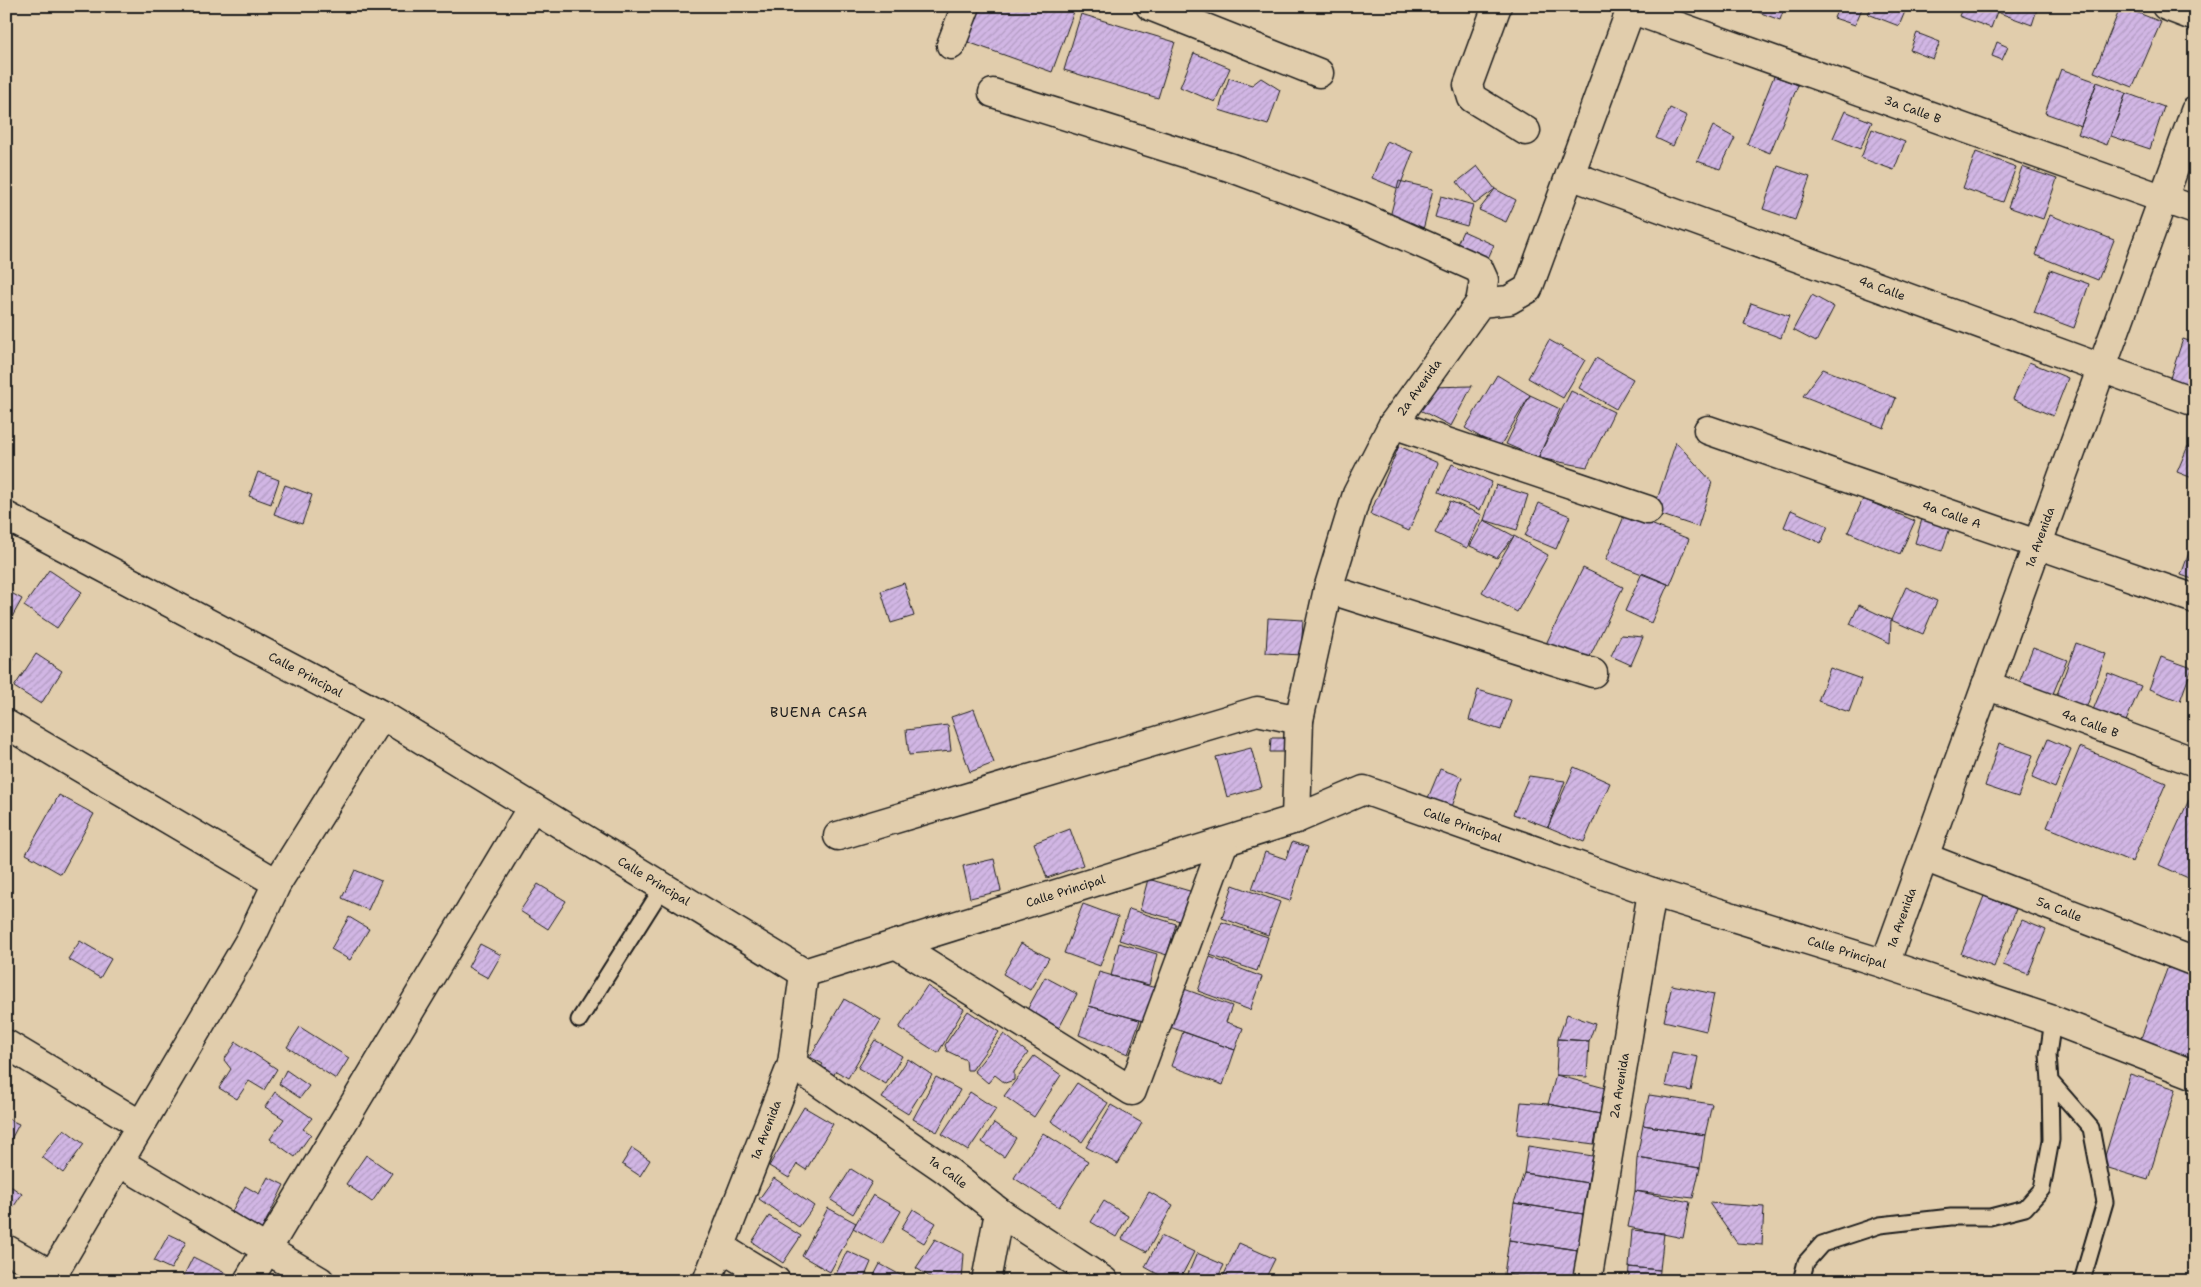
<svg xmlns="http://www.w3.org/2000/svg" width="2201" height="1287" viewBox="0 0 2201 1287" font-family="'Shantell Sans',sans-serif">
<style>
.building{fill:url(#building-hatch);stroke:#1c1c1c}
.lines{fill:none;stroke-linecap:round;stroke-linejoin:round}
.service-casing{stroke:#1c1c1c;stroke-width:19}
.minor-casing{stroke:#1c1c1c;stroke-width:31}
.service{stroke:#e1cdac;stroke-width:15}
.minor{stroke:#e1cdac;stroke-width:28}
.labels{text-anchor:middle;stroke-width:4;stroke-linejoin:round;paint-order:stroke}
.street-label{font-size:12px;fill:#1c1c1c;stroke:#e1cdac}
.neighbourhood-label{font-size:14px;letter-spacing:1px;fill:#1c1c1c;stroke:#e1cdac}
</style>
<defs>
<pattern id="building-hatch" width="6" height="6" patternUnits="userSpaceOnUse" patternTransform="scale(1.25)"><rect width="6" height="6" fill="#d1b6e4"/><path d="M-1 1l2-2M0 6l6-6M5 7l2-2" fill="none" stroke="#b39cc3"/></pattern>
</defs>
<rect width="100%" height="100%" fill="#e1cdac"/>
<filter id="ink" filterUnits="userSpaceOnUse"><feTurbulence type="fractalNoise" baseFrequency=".02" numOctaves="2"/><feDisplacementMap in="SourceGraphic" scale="10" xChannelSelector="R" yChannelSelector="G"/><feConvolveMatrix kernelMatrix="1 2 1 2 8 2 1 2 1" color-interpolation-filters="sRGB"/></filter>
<g filter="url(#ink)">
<path class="building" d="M974,6H1076L1052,72L962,40Z
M1751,6H1785L1780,20L1750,9Z
M1839,6H1863L1855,25L1834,18Z
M1872,6H1899L1906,9L1899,26L1868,14Z
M1963,6H1999L1991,28L1959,16Z
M1999,6H2038L2032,25L1997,12Z
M2121,6L2161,22L2133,87L2094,72Z
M1081,14L1175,42L1158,98L1064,70Z
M1917,33L1940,42L1933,59L1910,50Z
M1997,42L2008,47L2002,60L1992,56Z
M1194,53L1230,68L1215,102L1180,87Z
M2061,69L2097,82L2081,126L2045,113Z
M1774,76L1798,85L1770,153L1747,144Z
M1229,78L1252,85L1261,78L1280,90L1268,125L1219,110Z
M2097,82L2126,93L2107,145L2078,134Z
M2126,93L2164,107L2150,149L2111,136Z
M1670,108L1687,116L1673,146L1656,138Z
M1845,111L1872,122L1860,149L1833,138Z
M1713,126L1735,138L1720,169L1697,161Z
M1872,129L1905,142L1894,170L1861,158Z
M1387,141L1413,152L1399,189L1372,178Z
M1976,152L2016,167L2003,202L1963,188Z
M1477,166L1495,189L1475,204L1457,182Z
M1778,166L1810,177L1795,220L1763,209Z
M2022,167L2057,179L2043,219L2008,207Z
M1399,181L1433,189L1422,234L1388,225Z
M1495,189L1516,200L1506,222L1479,210Z
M1441,196L1473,205L1467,226L1435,217Z
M2050,215L2114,240L2098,280L2035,255Z
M1463,231L1494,245L1484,267L1453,253Z
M2050,270L2089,284L2074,328L2034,313Z
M1812,295L1834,307L1816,342L1793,330Z
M1751,303L1789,316L1781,338L1744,324Z
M2183,339L2195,343V390L2169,381Z
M1549,340L1585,360L1563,398L1528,378Z
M1596,358L1633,379L1616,409L1579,388Z
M2029,362L2068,378L2053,416L2013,399Z
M1823,369L1896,398L1884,428L1803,396Z
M1497,375L1530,395L1499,448L1465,428Z
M1472,386L1451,426L1418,409L1429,387Z
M1571,391L1614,412L1587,467L1538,458Z
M1530,395L1560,409L1538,458L1506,444Z
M1676,442L1712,482L1698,527L1653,512Z
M1399,446L1438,463L1409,531L1370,514Z
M2188,446L2195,449V479L2177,472Z
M1452,464L1492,482L1480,510L1439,492Z
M258,472L279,480L271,504L249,496Z
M285,485L312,495L302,524L274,514Z
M1496,485L1528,495L1517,530L1484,520Z
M1863,499L1915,521L1900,554L1848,532Z
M1450,501L1482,515L1467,548L1435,533Z
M1539,503L1570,516L1556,549L1525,536Z
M1791,510L1828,526L1821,543L1784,527Z
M1625,514L1689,539L1670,585L1606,560Z
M1922,519L1950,528L1942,551L1915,543Z
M1484,520L1514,536L1497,558L1470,546Z
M1514,536L1548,555L1517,612L1482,592Z
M2190,550L2195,552V580L2181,575Z
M1583,568L1623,587L1586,665L1545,646Z
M49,570L82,592L57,628L24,606Z
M1642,573L1668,584L1651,623L1625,611Z
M904,583L914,616L891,623L881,591Z
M1906,587L1937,601L1923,634L1891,620Z
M6,590L22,599L12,617L6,614Z
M1859,605L1891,620L1890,643L1850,624Z
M1268,618L1303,620L1301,655L1266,653Z
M1621,635L1643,637L1631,665L1611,656Z
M2076,643L2106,654L2085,711L2055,700Z
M2033,647L2067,660L2052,696L2019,683Z
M6,654L14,659L6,671Z
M36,654L62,671L41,704L14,687Z
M2161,657L2192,668L2180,701L2149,689Z
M1830,668L1861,679L1849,712L1818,701Z
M2108,673L2141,686L2123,728L2091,715Z
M1478,690L1511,700L1501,730L1469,720Z
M974,709L994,763L970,772L951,717Z
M948,725L951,751L909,755L906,730Z
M1271,738H1284V752H1270Z
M2048,739L2071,749L2055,788L2032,778Z
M1999,743L2033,755L2018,797L1985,786Z
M2080,747L2166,783L2132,862L2047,827Z
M1251,748L1262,787L1227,797L1216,757Z
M1574,767L1610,783L1584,842L1548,827Z
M1440,769L1462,777L1452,807L1428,798Z
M1529,776L1565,781L1548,827L1513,814Z
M2194,789H2195V881L2159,865Z
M59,795L94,814L61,874L26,854Z
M1070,829L1083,865L1047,878L1034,843Z
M1292,842L1308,847L1290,901L1252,889L1265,852L1286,859Z
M994,859L1001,891L970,898L963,866Z
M355,870L381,881L368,910L342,898Z
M1148,879L1193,892L1184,922L1140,910Z
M538,884L566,901L548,929L520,911Z
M1233,885L1280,902L1268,935L1222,918Z
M1984,896L2016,909L1994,967L1961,954Z
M1083,904L1118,917L1100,966L1064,953Z
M1129,909L1176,924L1167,955L1119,940Z
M349,917L369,929L350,960L331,949Z
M2022,920L2046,930L2028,974L2003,965Z
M1222,922L1268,937L1257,971L1210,955Z
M80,941L111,959L100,978L68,959Z
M1021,943L1049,958L1030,990L1003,974Z
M1119,943L1157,954L1149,985L1111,976Z
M480,944L501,955L488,978L468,967Z
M1210,957L1262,977L1250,1010L1198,991Z
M2169,964L2195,974V1067L2138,1046Z
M1099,972L1163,990L1154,1024L1089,1006Z
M1045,977L1077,994L1059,1028L1027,1010Z
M1672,985L1714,994L1706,1031L1664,1021Z
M927,986L964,1009L938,1053L899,1028Z
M1184,989L1232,1006L1226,1022L1243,1028L1235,1050L1170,1027Z
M844,999L881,1020L848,1078L836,1071L832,1078L819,1070L823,1064L810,1057Z
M1089,1006L1140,1020L1128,1054L1079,1035Z
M968,1011L999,1032L972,1070H967L966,1060L947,1051L945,1045Z
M1567,1014L1595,1024L1589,1041L1558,1039Z
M300,1027L349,1058L336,1079L287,1047Z
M1183,1032L1235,1050L1223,1085L1171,1066Z
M1004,1034L1028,1053L1014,1072V1080L1005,1083L995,1075L988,1083L974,1071Z
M1558,1039L1589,1041L1587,1077L1556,1075Z
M875,1040L902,1056L886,1084L858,1068Z
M236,1042L277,1069L264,1090L249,1081L237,1099L219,1088L231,1069L224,1060Z
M1672,1052L1698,1057L1691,1091L1665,1086Z
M1034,1056L1061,1075L1034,1117L1004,1096Z
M908,1059L932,1075L908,1114L882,1098Z
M286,1070L309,1086L300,1098L279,1084Z
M2130,1074L2176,1089L2148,1180L2102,1166Z
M1556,1075L1605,1088L1600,1114L1548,1104Z
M936,1077L960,1090L937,1132L913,1119Z
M1077,1083L1108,1103L1082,1142L1051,1121Z
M275,1092L312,1118L303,1129L311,1134L295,1157L270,1139L284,1119L265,1107Z
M970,1092L996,1109L968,1151L942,1134Z
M1649,1095L1712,1104L1705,1135L1643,1125Z
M1521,1102L1548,1104L1600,1114L1594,1144L1517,1134Z
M1111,1105L1142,1123L1118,1164L1086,1147Z
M804,1107L833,1124L806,1170L797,1164L789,1178L769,1166Z
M6,1118L19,1124L6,1149Z
M994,1123L1016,1138L1004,1157L982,1142Z
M1643,1125L1705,1135L1700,1168L1637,1158Z
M64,1129L84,1144L63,1173L42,1157Z
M1043,1133L1088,1161L1059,1207L1014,1178Z
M1528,1146L1593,1156L1588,1183L1524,1173Z
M632,1148L650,1160L640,1176L622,1164Z
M366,1155L392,1173L372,1202L346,1184Z
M1637,1158L1700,1168L1693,1198L1635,1191Z
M851,1169L872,1182L853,1214L831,1200Z
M1524,1173L1588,1183L1583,1214L1514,1203Z
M268,1177L284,1185L258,1237L227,1221L245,1186L259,1194Z
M774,1178L814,1206L799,1227L759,1199Z
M6,1183L22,1194L6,1218Z
M1635,1191L1690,1202L1683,1238L1628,1227Z
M1149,1192L1173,1205L1147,1252L1122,1239Z
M873,1195L901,1211L882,1244L853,1228Z
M1104,1201L1128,1216L1116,1237L1091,1222Z
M1514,1203L1583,1214L1578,1250L1509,1240Z
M1709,1203L1764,1207L1762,1245L1737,1243Z
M828,1208L856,1223L830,1272L802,1256Z
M913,1209L936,1223L924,1243L901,1229Z
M769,1216L801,1236L783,1263L752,1242Z
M1632,1230L1664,1233L1660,1270L1629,1267Z
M169,1234L186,1242L171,1269L154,1261Z
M1161,1236L1194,1252L1179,1281H1170L1145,1267Z
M935,1239L964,1254L962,1281H936L916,1268Z
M1509,1240L1578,1250L1573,1281H1542L1504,1274Z
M1239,1243L1275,1259L1264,1281H1221Z
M847,1251L871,1262L863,1281H844L835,1276Z
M1197,1253L1224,1265L1216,1281H1185Z
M193,1257L233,1277L231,1281H181Z
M880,1264L904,1277L902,1281H871Z
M1629,1267L1660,1270L1659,1281H1628Z
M1504,1274L1542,1281H1503Z"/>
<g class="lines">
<g class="service-casing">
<path id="service" d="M579,1020L663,887
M2053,1020L2048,1055L2050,1081L2091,1128L2105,1202L2082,1281
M1801,1281L1806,1262L1822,1244L1880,1225L1951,1217H1990L2025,1208L2042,1189L2051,1140L2050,1081"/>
</g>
<g class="minor-casing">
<g id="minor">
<path d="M1150,6L1319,73"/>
<path d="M1497,6L1468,85L1472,98L1526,131"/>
<path d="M2166,6L2195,17"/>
<path id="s1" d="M1630,9L2195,210"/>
<path d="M951,45L966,6"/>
<path d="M993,93L1229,167L1355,214L1479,269L1484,280L1480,303"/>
<path id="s2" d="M1570,175L2195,402"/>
<path d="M1393,424L1648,510"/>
<path id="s3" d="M1708,430L2195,599"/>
<path id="s4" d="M6,516L382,715L804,973L1296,819L1364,790L1652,892L1885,964L2053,1020L2195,1075"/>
<path d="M1328,589L1593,673"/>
<path id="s5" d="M1986,685L2195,762"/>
<path d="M6,724L277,883"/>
<path id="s6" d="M1296,819L1299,720L1328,589L1357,494L1393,424L1480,303L1509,300L1528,289L1632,6"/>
<path d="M838,836L1257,711L1299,720"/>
<path id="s7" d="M1924,857L2195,962"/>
<path d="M896,944L1132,1091L1224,842"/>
<path id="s8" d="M1885,964L2195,111"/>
<path d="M6,1044L141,1125"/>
<path id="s9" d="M792,1064L946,1170L999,1212L1104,1281"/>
<path d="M119,1162L320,1281"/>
<path d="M720,1247L776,1281"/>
<path d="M6,1249L53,1275"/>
<path d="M49,1281L251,938L277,883L382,715"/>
<path d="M248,1281L532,807"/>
<path id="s10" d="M707,1281L792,1064L804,973"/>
<path d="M986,1281L999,1212"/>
<path id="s11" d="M1587,1281L1652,892"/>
</g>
</g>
<use href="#service" class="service"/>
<use href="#minor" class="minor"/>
</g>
</g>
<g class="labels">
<g class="street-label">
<text dy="4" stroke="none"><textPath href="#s1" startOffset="300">3a Calle B</textPath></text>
<text dy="4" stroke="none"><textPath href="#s2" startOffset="332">4a Calle</textPath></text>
<text dy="4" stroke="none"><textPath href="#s6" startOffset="456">2a Avenida</textPath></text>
<text dy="4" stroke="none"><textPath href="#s3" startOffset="258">4a Calle A</textPath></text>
<text dy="4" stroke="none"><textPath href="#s8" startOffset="454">1a Avenida</textPath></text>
<text dy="4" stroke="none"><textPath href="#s4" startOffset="339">Calle Principal</textPath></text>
<text dy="4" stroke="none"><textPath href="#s5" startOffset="111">4a Calle B</textPath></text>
<text dy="4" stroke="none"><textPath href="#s4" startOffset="1614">Calle Principal</textPath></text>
<text dy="4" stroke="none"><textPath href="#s4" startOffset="744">Calle Principal</textPath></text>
<text dy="4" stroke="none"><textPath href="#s4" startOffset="1194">Calle Principal</textPath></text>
<text dy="4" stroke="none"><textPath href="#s7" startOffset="145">5a Calle</textPath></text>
<text dy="4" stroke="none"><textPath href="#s8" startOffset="49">1a Avenida</textPath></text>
<text dy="4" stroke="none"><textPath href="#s4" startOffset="2019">Calle Principal</textPath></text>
<text dy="4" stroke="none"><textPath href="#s11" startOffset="198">2a Avenida</textPath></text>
<text dy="4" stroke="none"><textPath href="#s10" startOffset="162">1a Avenida</textPath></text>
<text dy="4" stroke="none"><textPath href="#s9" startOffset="190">1a Calle</textPath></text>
</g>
<g class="neighbourhood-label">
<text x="819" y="717">BUENA CASA</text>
</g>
</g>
<rect width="2201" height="1287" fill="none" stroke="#e1cdac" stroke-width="25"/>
<rect x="12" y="12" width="2176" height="1262" fill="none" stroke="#1c1c1c" stroke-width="2" filter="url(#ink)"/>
</svg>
